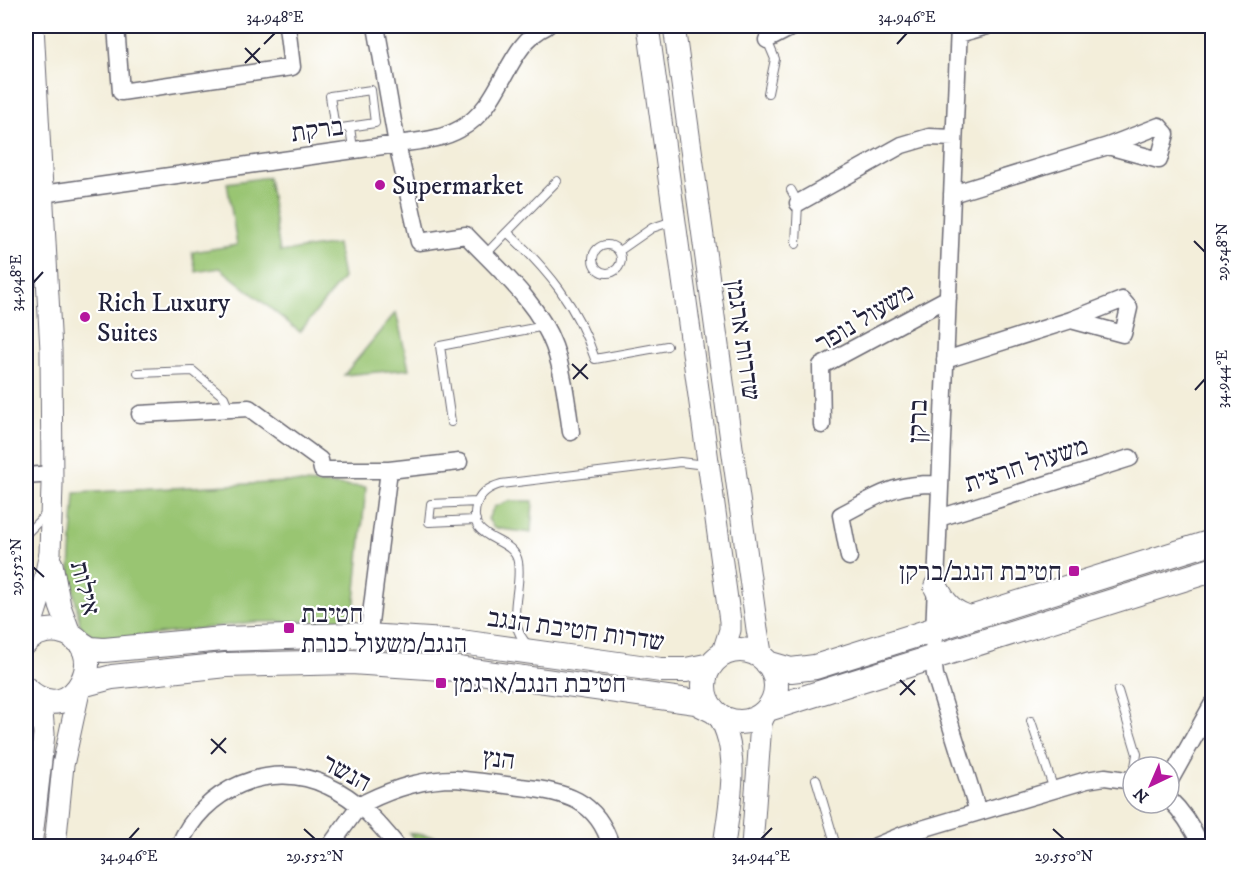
<svg xmlns="http://www.w3.org/2000/svg" width="1238" height="872" viewBox="0 0 1238 872" font-family="'IM FELL DW Pica','Frank Ruhl Libre',serif">
<style>
.green{fill:#99c572;stroke:#5e7456;stroke-width:1.5}
.lines{fill:none;stroke-linecap:round;stroke-linejoin:round}
.service-casing{stroke:#6b6973;stroke-width:10}
.minor-casing{stroke:#6b6973;stroke-width:19}
.tertiary-casing{stroke:#6b6973;stroke-width:23}
.secondary-casing{stroke:#6b6973;stroke-width:26}
.service{stroke:#fff;stroke-width:8}
.minor{stroke:#fff;stroke-width:16}
.tertiary{stroke:#fff;stroke-width:21}
.secondary{stroke:#fff;stroke-width:24}
.ticks{fill:none;stroke:#22223b;stroke-width:2}
.poi-dot{fill:#b5179e;stroke:#fff;stroke-width:2}
.labels{text-anchor:middle;stroke-width:4.5;stroke-linejoin:round;paint-order:stroke}
.street-label{font-size:26px;fill:#22223b;stroke:#fff}
.poi-label{font-size:26px;fill:#22223b;stroke:#fff;text-anchor:start}
.neatline{fill:none;stroke:#22223b;stroke-width:2}
.ticks-label{font-size:15px;text-anchor:middle;fill:#22223b}
</style>
<rect width="100%" height="100%" fill="#fff"/>
<filter id="ink" filterUnits="userSpaceOnUse"><feTurbulence type="fractalNoise" baseFrequency=".0167" numOctaves="2"/><feDisplacementMap in="SourceGraphic" scale="12" xChannelSelector="R" yChannelSelector="G"/><feConvolveMatrix kernelMatrix="1 2 1 2 8 2 1 2 1" color-interpolation-filters="sRGB"/></filter>
<filter id="wash" filterUnits="userSpaceOnUse"><feTurbulence type="fractalNoise" baseFrequency=".008" numOctaves="4" result="noise"/><feDisplacementMap in="SourceGraphic" scale="24" xChannelSelector="R" yChannelSelector="G"/><feGaussianBlur stdDeviation="1.35" result="paint"/><feColorMatrix in="noise" values="0 0 0 0 0 0 0 0 0 0 0 0 0 0 0 0 0 1.4 0 .05"/><feComposite in="paint" operator="in"/></filter>
<g filter="url(#wash)">
<rect width="100%" height="100%" fill="#f3eeda"/>
<path class="green" d="M268,177L280,252L337,244L343,278L300,332L220,268L196,272L192,252L237,245L227,183Z
M396,312L409,369L344,375Z
M288,482L366,487L354,611L351,617L347,621L253,622L115,640C101,639 89,636 80,625L70,570L75,493Z
M509,501H533L531,533L494,528L488,519L494,507Z
M409,833L504,846H420Z"/>
</g>
<g filter="url(#ink)">
<g class="lines">
<g class="service-casing">
<path id="service" d="M767,40L775,59L768,93
M371,90L375,123L335,129L330,96Z
M350,127L353,149
M557,181L507,232C548,270 577,305 595,359L667,346
M791,190L798,203L796,244
M593 259a14 14 0 1 1 28 0a14 14 0 1 1-28 0Z
M619,251L652,228L673,221
M485,255L507,232
M138,373L193,371L224,397L229,409
M451,422L440,346L545,326
M476,520L429,522L431,504L477,502
M26,534L47,513
M530,647C502,622 523,592 518,562C514,535 464,543 477,503C481,492 490,487 501,484L680,462L697,464L706,469
M1118,691L1137,754L1135,767
M1031,721L1054,790
M816,779L836,846
M912,832L918,846"/>
</g>
<g class="minor-casing">
<path id="minor" d="M116,26L121,92L292,67L287,26
M376,26L397,144L419,242L466,235C498,269 538,302 554,346C564,374 567,404 571,432
M959,26L933,658L935,675L978,812
M959,34L987,26
M767,40L794,26
M42,194L397,144C418,141 441,140 460,129C504,105 505,45 547,26
M952,194L1108,146L1159,126L1166,134L1159,160L1108,146
M798,203L902,145L929,137L954,138
M945,360L1071,320L1122,300L1129,308L1123,334L1071,320
M140,414L249,408L320,460L322,470H389L459,462
M822,425L821,366L948,298
M26,476L52,474
M939,518L1130,458
M849,557L841,515C881,494 894,483 940,484
M365,663L389,470
M1169,782L1212,705
M1169,799C1184,813 1193,828 1201,846
M179,846C202,789 271,758 328,786C357,799 378,822 397,846
M330,846L359,806L366,802C394,788 423,779 455,779C477,781 499,784 521,787C565,792 597,799 611,846
M876,846L905,834L1087,780L1105,777L1133,781"/>
</g>
<g class="tertiary-casing">
<path id="tertiary" d="M648,26L730,621V630L722,655
M674,26L757,629L761,653L765,660
M52,564L60,606L71,636
M26,641L42,591L50,553L52,484L51,350L33,26
M718,715C742,753 729,805 724,846
M31,846L44,734L42,712L33,696
M55,846L63,765L80,687
M752,846L761,723L766,712"/>
</g>
<g class="secondary-casing">
<path id="secondary" d="M936,587C944,603 952,613 970,618
M76,640L90,649L104,650L223,639L351,635L461,642L661,670H686L711,665
M26,642C34,633 46,629 59,631C117,643 74,735 26,689
M704 686a36 36 0 1 1 72 0a36 36 0 1 1-72 0Z
M767,663L791,670L815,667L1212,542
M82,685L112,677L226,665L351,662L458,669L696,702L712,710
M768,709L1212,570"/>
</g>
<use href="#service" class="service"/>
<use href="#minor" class="minor"/>
<use href="#tertiary" class="tertiary"/>
<use href="#secondary" class="secondary"/>
</g>
</g>
<path class="ticks" d="M264,44L275,33M897,44L907,33M245,48L260,63M245,63L260,48M1194,241L1205,252M33,283L43,272M572,364L588,379M573,379L587,364M1195,390L1205,379M33,567L44,577M900,680L915,695M900,695L915,680M211,739L226,753M211,754L226,738M304,829L315,839M1053,829L1064,839M129,839L139,828M761,839L772,828"/>
<g class="poi-dot">
<circle cx="380" cy="185" r="6"/>
<circle cx="85" cy="317" r="6"/>
<rect x="1068" y="565" width="12" height="12" rx="3"/>
<rect x="283" y="622" width="12" height="12" rx="3"/>
<rect x="435" y="677" width="12" height="12" rx="3"/>
</g>
<g class="labels">
<g class="street-label">
<text transform="translate(317 129) rotate(-8)" y="9">ברקת</text>
<text transform="translate(864 317) rotate(-31)" y="9">משעול נופר</text>
<text transform="translate(744 340) rotate(82)" y="9">שדרות ארגמן</text>
<text transform="translate(917 421) rotate(-88)" y="9">ברקן</text>
<text transform="translate(1026 464) rotate(-18)" y="9">משעול חרצית</text>
<text transform="translate(86 588) rotate(76)" y="9">אילות</text>
<text transform="translate(576 629) rotate(8)" y="9">שדרות חטיבת הנגב</text>
<text transform="translate(499 758) rotate(7)" y="9">הנץ</text>
<text transform="translate(347 772) rotate(28)" y="9">הנשר</text>
</g>
<g class="poi-label">
<text x="392" y="194">Supermarket</text>
<text x="97" y="311">Rich Luxury<tspan x="97" dy="30">Suites</tspan></text>
<text x="1062" y="580" text-anchor="end">חטיבת הנגב/ברקן</text>
<text x="301" y="622">חטיבת<tspan x="301" dy="30">הנגב/משעול כנרת</tspan></text>
<text x="453" y="692">חטיבת הנגב/ארגמן</text>
</g>
</g>
<rect width="1238" height="872" fill="none" stroke="#fff" stroke-width="66"/>
<g transform="translate(1151 785) rotate(224)"><circle r="28" fill="#ffffff" stroke="#a7a7b1" stroke-width="1.5"/>
<path d="M0-4.5L10 22L0 15L-10 22Z" fill="#b5179e"/>
<text y="-9" font-size="16" font-weight="bold" text-anchor="middle" fill="#22223b">N</text>
</g>
<rect x="33" y="33" width="1172" height="806" class="neatline"/>
<g class="ticks-label">
<text x="275" y="22">34.948°E</text>
<text x="907" y="22">34.946°E</text>
<text transform="translate(1222 252) rotate(-90)" y="5">29.548°N</text>
<text transform="translate(16 283) rotate(-90)" y="5">34.948°E</text>
<text transform="translate(1222 379) rotate(-90)" y="5">34.944°E</text>
<text transform="translate(16 567) rotate(-90)" y="5">29.552°N</text>
<text x="129" y="861">34.946°E</text>
<text x="315" y="861">29.552°N</text>
<text x="761" y="861">34.944°E</text>
<text x="1064" y="861">29.550°N</text>
</g>
</svg>
